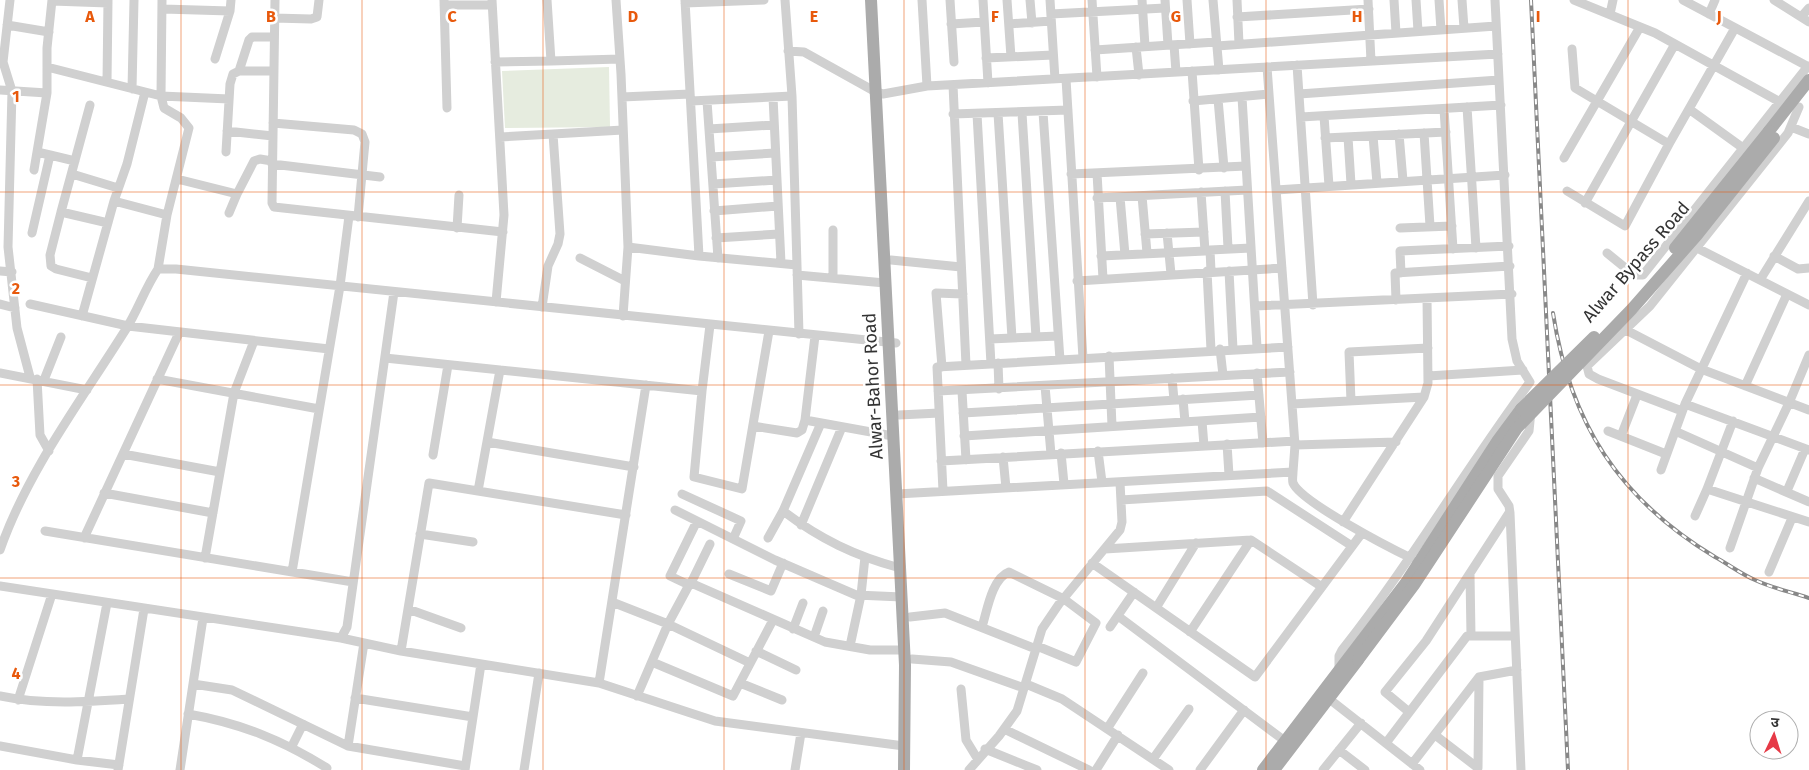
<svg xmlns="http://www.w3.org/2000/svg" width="1809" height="770" viewBox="0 0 1809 770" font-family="'Fira Sans','Noto Sans Devanagari',sans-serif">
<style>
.green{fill:#e6ecdf}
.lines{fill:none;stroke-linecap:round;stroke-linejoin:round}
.minor{stroke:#d0d0d0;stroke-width:9}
.primary{stroke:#ababab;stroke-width:12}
.rail-casing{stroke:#888;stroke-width:4}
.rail{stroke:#fff;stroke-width:2;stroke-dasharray:5.5;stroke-linecap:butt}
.primary-bridge{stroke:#ababab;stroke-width:12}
.grid{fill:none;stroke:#e8590c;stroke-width:1;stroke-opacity:0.55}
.labels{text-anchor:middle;stroke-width:5;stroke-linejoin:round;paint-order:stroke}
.street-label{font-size:18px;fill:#333;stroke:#fff}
.grid-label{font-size:16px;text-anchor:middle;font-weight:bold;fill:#e8590c;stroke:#fff;stroke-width:5;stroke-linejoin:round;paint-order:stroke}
</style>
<rect width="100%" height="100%" fill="#fff"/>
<path class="green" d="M609,67L610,127L505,128L502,71Z"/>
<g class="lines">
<path class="minor" d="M10,0L3,62L12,91L8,247L17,328L30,377
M275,0L272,203L274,207L503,232
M444,0L447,108
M492,0L504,215L496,302
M547,0L551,61L620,59
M616,0L621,74L628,247L623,316
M685,0L699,256
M785,0L792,96L799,334
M922,0L927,86
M950,0L954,62
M983,0L988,83
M1007,0L1011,57
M1030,0L1032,23
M1050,0L1055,79
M1092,0L1097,77
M1142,0L1145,46
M1165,0L1168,45
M1187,0L1190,44
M1213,0L1219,70
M1237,0L1239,44
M1368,0L1371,61
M1394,0L1396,33
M1416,0L1418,31
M1439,0L1441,30
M1462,0L1464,28
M1574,0L1655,33L1780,102
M1683,0L1809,67
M1774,0L1809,22
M52,1L108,3
M685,3L764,0
M444,5H492
M163,9L230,11L231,0
M1051,14L1165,8
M1610,14L1613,0
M1709,14L1715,0
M1237,17L1369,9
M1801,17L1809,8
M274,18L311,19L317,17L319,0
M951,24L984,22
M1009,24L1051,21
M7,25L49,32
M1174,45L1176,72
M1217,46L1496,26
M1136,47L1139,75
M1572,49L1575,88L1669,144
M1095,50L1216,42
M788,51L804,52L874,91L883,94L927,86L1498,54
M986,58L1053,55
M215,59L230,11
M495,62L551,61
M1297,65L1313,305
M47,67L161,96L162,0
M1267,67L1295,445L1293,472
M239,71L249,40L252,37H274
M1192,71L1199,170
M1066,79L1083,358
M107,82L108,0
M953,85L966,365
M132,89L134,0
M0,90L47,93V48L52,0
M1299,94L1499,80
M622,97L690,94
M773,97L781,263
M1242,97L1257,347
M1218,99L1224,168
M691,101L792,96
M707,101L718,258
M1193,101L1269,94
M1467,107L1476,248
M1444,109L1453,249
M1689,109L1743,148
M1043,112L1060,360
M998,113L1012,338
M1022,113L1036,337
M953,114L1068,110
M977,114L991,364
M1324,116L1329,186
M1301,117L1501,105
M273,123L354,130L362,134L365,142L358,217
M1791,127L1809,134
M709,129L774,125
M227,131L273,136
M1424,133L1430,226
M553,134L623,130
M1399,134L1403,181
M1373,136L1377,183
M500,137L553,134L560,234L558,244L548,266L542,307
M1348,137L1351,184
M1325,138L1446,132
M226,152L230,84L233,74L239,71H273
M50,155L75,161
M711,157L775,153
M1564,158L1640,27
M272,164L380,177
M34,170L37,152
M1097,173L1103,279
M72,174L118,188
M1071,174L1246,166
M177,179L237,194L254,161L260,159L272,161
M713,184L777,180
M1276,190L1505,175
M1225,191L1228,248
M1567,191L1625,226L1669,144L1735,28
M1142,196L1147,253
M1120,197L1125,255
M1097,198L1247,190
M114,201L167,215
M1585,203L1675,44
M714,211L778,206
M61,212L90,105
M229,213L237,194
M457,228L459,195
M1400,228L1452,226
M833,230V278
M32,233L50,155L37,152L47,93
M1167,233L1171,274
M1145,234L1204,232
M716,238L779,234
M628,247L699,256L797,265
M1697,248L1809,305
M1607,253L1634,275H1643L1808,66
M1101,256L1205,251L1201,192
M1774,256L1798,269L1809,268
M580,258L625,281
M891,260L961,267
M158,269L167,215L189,128L181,118L164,108L161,96L229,99
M0,271L12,272
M1207,271L1211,350
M1211,271L1210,250L1251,248
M1229,271L1233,349
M1401,273L1400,251L1509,246
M797,275L885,283
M92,278L56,269L51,266L50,255L61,212L108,223
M1760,280L1809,201
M1077,281L1282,268
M1396,300L1395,273L1510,266
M0,304L15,308
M30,304L128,326L329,349
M1255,306L1512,294
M82,316L114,201L127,164L145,92
M1626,330L1701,369L1809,410
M990,339L1058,336
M1220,349L1223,375
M1109,356L1112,426
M385,358L702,391L710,325
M998,363L999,389
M942,367L936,293L963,294
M0,373L87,390
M1257,373L1263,443
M1428,376L1523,370
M1172,378L1174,400
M37,379L40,435L49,451
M157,379L319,409
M44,380L61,337
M1045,386L1051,454
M1745,386L1787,294
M702,391L694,477L742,489L769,331
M938,391L1290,372
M962,391L966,460
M1183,399L1185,422
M1351,401L1349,352L1428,348
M1292,404L1424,397
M1685,404L1809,450
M1682,411L1598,379L1589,374L1587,366L1650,306L1788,133L1799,107
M963,413L1259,395
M899,415L939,413
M805,420L815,336
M1202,421L1204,446
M753,426L797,433L802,430L805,420L893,436
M1608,431L1666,454
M1675,431L1758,468
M964,436L1261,417
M1621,436L1637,395
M487,442L634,467
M1227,444L1229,475
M1295,445L1396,442
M1098,451L1102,482
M1061,453L1064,484
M123,454L220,472
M433,455L448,365
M1003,457L1006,488
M941,461L1295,441
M1661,470L1685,404L1747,273
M1754,478L1809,502
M1707,489L1809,522
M478,491L626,515
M943,491L937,367L1288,347
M1787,491L1805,449
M104,493L213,513
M682,494L741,521L733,539
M897,494L1293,472C1293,475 1292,480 1293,483C1301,502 1390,548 1411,558
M1121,500L1267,491L1352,546
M675,510L775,560L856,595L902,597
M783,511C820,539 855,556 900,568
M1695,516L1707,489L1733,421
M1343,522L1424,397L1428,383L1427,298
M801,525L842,427
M45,531L353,582
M420,534L473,542
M84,538L179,333
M768,538L783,511L821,423
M710,544L691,583L825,642L870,650H904
M1730,548L1758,468L1789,403L1809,355
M1105,549L1251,540L1322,587
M0,550C28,470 81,401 126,329C138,310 145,288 158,269H176L896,343
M205,558L234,393L254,341
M1092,563L1255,677L1362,533
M292,572L340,286L349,216
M1769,572L1792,518
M729,574L771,591L783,563
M1470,574L1471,636
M0,586L341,638L347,627L394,292
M612,602L668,624L750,663
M1156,608L1196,543
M408,609L461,628
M1118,616L1285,741
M910,617L945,613L1036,649
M982,627C987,611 992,578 1009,572L1064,599L1096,623L1076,662L1037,646
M1110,627L1134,592
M793,629L803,603
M1190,632L1251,540
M814,637L823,611
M341,638L401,651L599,683L715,721L904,746
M850,646L861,595L865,557
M401,651L429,483L478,491L500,370
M756,651L796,670
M912,659L951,662L1024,688
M652,662L733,696L773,620
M1339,669V656L1342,650C1410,564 1465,470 1530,382L1517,361L1512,339L1495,0
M599,683L646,385
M740,683L782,700
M193,684L232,690L348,746L465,766
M1026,684L1062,699L1169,770
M961,689L966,740L977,758
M0,696C42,705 87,702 129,699
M637,696L668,624L689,585L670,576L697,521
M355,698L473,717
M1328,698L1420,770
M18,700L52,594
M1409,712L1385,692L1426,641L1509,513
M188,714C240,723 282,740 327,768
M1004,729L1089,770
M1107,729L1143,673
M1435,735L1478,768L1479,678
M1386,743L1467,636H1514
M0,746L77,760L119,765
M292,746L303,724
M348,746L364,643
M985,749L1037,770
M1339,750L1365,770
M1153,759L1189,709
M77,760L107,603
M1412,764L1479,677L1517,670
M118,770L144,609
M180,770L203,618
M465,770L481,664
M524,770L539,673
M795,770L801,733
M969,770L999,736L1017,711L1042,629L1059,604L1120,530L1122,522L1120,482
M1096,770L1118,735
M1200,770L1244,710
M1323,770L1361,723
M1521,770L1510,513L1509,506L1498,489V476L1529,431L1531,411"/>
<path class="primary" d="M871,0L905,665L904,770
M1769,131L1809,80
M1263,770L1405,584L1498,440L1521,409
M1274,770L1358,660"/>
<g class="rail-casing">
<path id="rail" d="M1531,0L1568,770
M1553,313C1570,423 1619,499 1715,557C1728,564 1741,574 1755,580C1772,588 1791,592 1809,598"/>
</g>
<use href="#rail" class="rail"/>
<path class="primary-bridge" d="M1675,248L1769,131
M1521,409L1594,337
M1358,660L1414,585L1517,428L1632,309L1697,235L1774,138"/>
</g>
<path class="grid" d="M181,0V770M362,0V770M543,0V770M724,0V770M904,0V770M1085,0V770M1266,0V770M1447,0V770M1628,0V770M0,192H1809M0,385H1809M0,578H1809"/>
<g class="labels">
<g class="street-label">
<text transform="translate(1636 262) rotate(-49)" y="6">Alwar Bypass Road</text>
<text transform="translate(873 386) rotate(-93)" y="6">Alwar-Bahor Road</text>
</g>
</g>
<g class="grid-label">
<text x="90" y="22">A</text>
<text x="271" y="22">B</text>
<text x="452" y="22">C</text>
<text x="633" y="22">D</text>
<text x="814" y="22">E</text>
<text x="995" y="22">F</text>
<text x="1176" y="22">G</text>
<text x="1357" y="22">H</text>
<text x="1538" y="22">I</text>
<text x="1719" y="22">J</text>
<text x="16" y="102">1</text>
<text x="16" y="294">2</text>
<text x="16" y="487">3</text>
<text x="16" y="679">4</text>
</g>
<g transform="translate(1774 735) rotate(4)"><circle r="24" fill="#ffffff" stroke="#adadad"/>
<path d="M0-4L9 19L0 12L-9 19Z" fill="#e63946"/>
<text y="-8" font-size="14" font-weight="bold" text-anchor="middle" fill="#333333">उ</text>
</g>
</svg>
